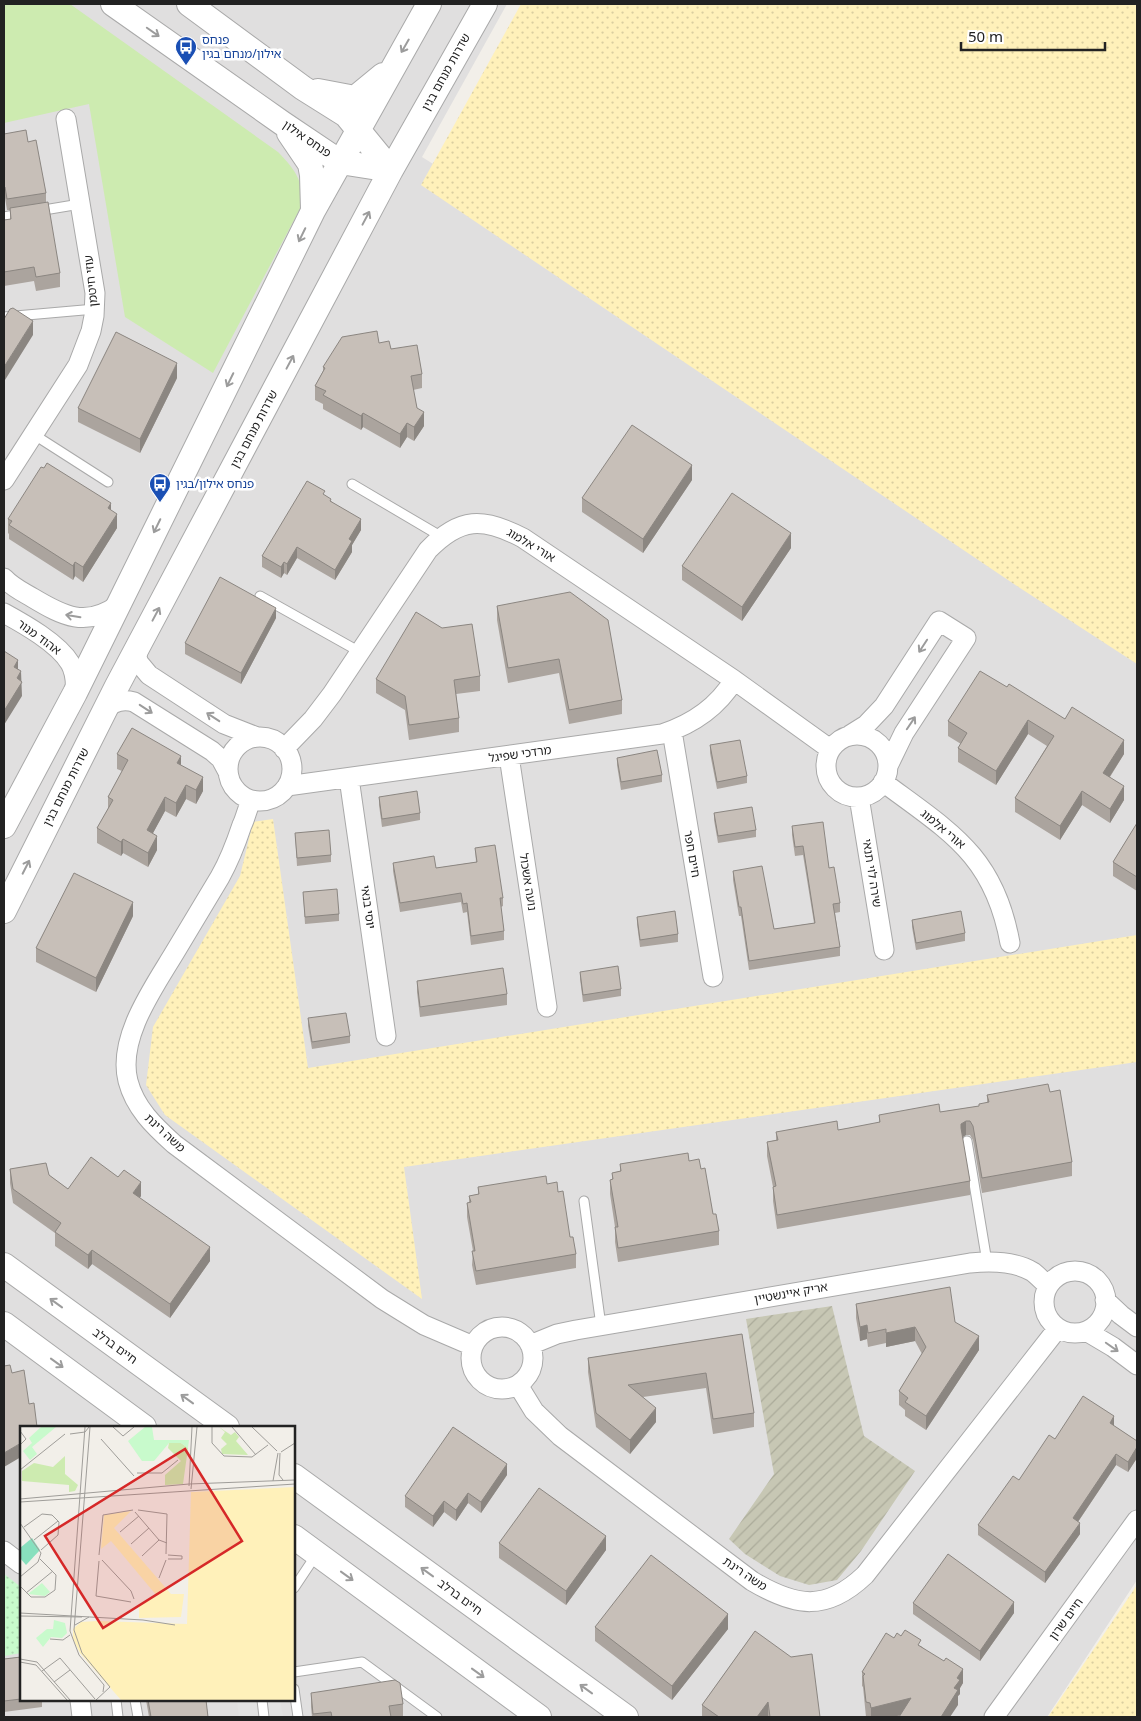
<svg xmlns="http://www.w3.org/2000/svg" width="1141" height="1721" viewBox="0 0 1141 1721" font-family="'Noto Sans','Noto Sans Hebrew',sans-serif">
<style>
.residential{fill:#e0dfdf;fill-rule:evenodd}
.construction{fill:url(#construction-furrows)}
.grass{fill:#cdebb0}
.sand{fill:url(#sand-dots)}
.park{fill:url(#park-dots)}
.parking{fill:#e2e2e2}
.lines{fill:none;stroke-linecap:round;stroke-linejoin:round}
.service-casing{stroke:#a9a9a9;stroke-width:11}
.minor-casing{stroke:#a9a9a9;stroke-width:21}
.tertiary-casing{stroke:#a9a9a9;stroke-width:26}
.service{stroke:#fff;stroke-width:9}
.minor{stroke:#fff;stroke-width:19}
.tertiary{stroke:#fff;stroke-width:24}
.wall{fill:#aba49e}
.shaded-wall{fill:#8b8681}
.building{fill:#c7bfb8;stroke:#8b8681}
.oneway{stroke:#9c9c9c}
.labels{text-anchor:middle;stroke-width:5;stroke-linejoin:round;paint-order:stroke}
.transit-label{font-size:12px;fill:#164399;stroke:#fff;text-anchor:start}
.street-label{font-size:12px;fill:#222;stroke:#fff}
.inset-road{fill:none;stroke:#9f9d99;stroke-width:1}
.view{fill:#d62828;fill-opacity:0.15;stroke:#d62828;stroke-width:2.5}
.inset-edge{fill:none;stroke:#222;stroke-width:2.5}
</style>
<defs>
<pattern id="construction-furrows" width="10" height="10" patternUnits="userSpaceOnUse" patternTransform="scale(1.25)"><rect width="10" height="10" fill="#c7c7b4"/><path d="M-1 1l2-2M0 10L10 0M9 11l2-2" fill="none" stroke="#abab9a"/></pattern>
<pattern id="sand-dots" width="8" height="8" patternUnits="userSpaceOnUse" patternTransform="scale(1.25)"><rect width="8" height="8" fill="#fff1ba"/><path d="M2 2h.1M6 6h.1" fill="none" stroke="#dacea0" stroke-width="1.8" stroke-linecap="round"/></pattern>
<pattern id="park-dots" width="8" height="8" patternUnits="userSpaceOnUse" patternTransform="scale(1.25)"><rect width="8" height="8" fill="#c8facc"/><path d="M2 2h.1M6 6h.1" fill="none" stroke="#acd6af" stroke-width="1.8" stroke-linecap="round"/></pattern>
</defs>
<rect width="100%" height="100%" fill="#f2efe9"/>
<path class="residential" d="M4,4H507L422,157L1137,606V1580L1047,1717H4ZM21,1427H294V1700H21Z"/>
<path class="construction" d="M832,1306L864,1436L915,1471L861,1551L837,1580L809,1585L780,1576L745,1554L729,1539L774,1474L746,1319Z"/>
<path class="grass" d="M4,4H70L278,152C295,170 303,179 302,205L213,373L125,317L89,104L4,123Z"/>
<path class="sand" d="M521,4H1137V664L1020,588L421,185Z
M273,819L308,1068L1137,935V1062L404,1167L422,1299L165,1115L146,1085L153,1027L240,876L253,822Z
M1137,1585V1717H1048Z"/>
<path class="park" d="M4,1574L21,1587V1653L4,1656Z"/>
<path class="parking" d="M237,1700H280L283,1717H239Z"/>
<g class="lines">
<g class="service-casing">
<path id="service" d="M38,211L80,204
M4,217L20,214
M4,317L95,309
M33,434L108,482
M352,484L442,537
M260,596L360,652
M967,1141L987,1262
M584,1201L601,1326
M294,1588L316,1555
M294,1672L362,1662L437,1717
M294,1689L298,1717
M116,1700L118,1717
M135,1700L138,1717
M262,1700L264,1717"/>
</g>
<g class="minor-casing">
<path id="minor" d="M4,480L78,365L91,331L94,316L95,293L66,119
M4,578C12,587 23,592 33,598C63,616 86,628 118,605
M4,613C24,624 58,643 70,663C75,672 76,683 75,693
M138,647L137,658L139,663L149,675L224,724L257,737
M104,712C111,702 122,699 134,702L212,751L221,759L228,772
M672,731L713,977
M826 766a31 31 0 1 1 62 0a31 31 0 1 1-62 0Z
M850,735L866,725L884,706L939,621L966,638L904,733L888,766
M228 769a32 32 0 1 1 64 0a32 32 0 1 1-64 0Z
M284,749L313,719L332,694L428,550C460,517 483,517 523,538L734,680L830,749
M509,756L547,1007
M349,778L386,1036
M883,782C950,832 994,855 1010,943
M287,786L662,734C693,724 717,708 734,680
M859,797L884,950
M252,800C247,808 246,817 242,825C236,843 229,861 220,877C205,902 190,927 175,952C154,987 117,1038 128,1081C135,1108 154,1126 174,1144L382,1299L424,1325L473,1346
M1044 1302a31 31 0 1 1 62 0a31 31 0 1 1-62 0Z
M1105,1300L1121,1315L1137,1327
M471 1358a31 31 0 1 1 62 0a31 31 0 1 1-62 0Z
M1086,1331L1113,1347L1137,1365
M530,1345L557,1334L576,1330L970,1263C990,1261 1015,1261 1033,1272C1038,1276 1043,1281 1048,1286
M518,1385L534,1411L560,1436L752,1581C796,1607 826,1612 865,1575L1058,1328
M4,1551L21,1564
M80,1700L82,1717
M994,1717L1137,1520"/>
</g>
<g class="tertiary-casing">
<path id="tertiary" d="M113,4L282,123L340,162L391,170
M189,4L303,88L346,115L391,170
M318,91L355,98L383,75
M289,133L310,164L312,175L313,210
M4,826L75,693L313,211L429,4
M4,911L117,686L391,170L485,4
M4,1265L227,1427
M4,1324L144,1427
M294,1476L626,1717
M294,1537L539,1717"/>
</g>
<use href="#service" class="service"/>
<use href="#minor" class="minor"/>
<use href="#tertiary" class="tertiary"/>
</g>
<path class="wall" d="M4,134L28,142L46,193V202L60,273V287L36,291L34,281L4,286V220L10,219V210H7L5,198H4Z
M379,343L391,349L422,374V388L413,390L417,408L424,426L414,441L407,437L400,448L363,427L361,430L323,409V404L315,400V386L323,371V367Z
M177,378L140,453L78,422V408Z
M692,480L643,553L582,512V498Z
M325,495L361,530L352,545V552L335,580L297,558L287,575L284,573L281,578L262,567V556Z
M111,510L117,528L83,582L75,576L73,580L9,539V534L8,533V519Z
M791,548L742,621L682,580V566Z
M497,606L622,700V714L569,724L559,673L508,683L497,620Z
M276,618L241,684L185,654V643Z
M480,676V691L456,694L459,718V732L409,740L405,710L376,693V679Z
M1007,687L1065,719L1124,754L1110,777L1124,800L1110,823L1082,805L1060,840L1015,812V798L1047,746L1028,734L996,785L958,762V748L961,744L948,736V721Z
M710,745L747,776V783L717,789L710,753Z
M117,754L181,765L203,791L196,804L186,799L176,817L165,811L153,833L157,850L148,867L123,853L121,856L97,843V828L108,809V797L122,771L117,769Z
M617,758L662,775V782L621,790L617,765Z
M379,797L420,813V820L382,827L379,805Z
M714,813L756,830V837L718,843L714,820Z
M1137,823V891L1113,876V862Z
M792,826L829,868L840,903V912L835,913L840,947V956L749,970L741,916H739L733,880V871L774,929L814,923L803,855L795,856L792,835Z
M295,833L331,855V862L297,866Z
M475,848L503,898V906L501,907L504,931V940L471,945L467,912L463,913L461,902L400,912L393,871V863L436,868L476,862Z
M303,892L339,914V921L305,924Z
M133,916L96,992L36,962V948Z
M637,917L678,934V942L640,947L637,924Z
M912,920L965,933V941L916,950L912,927Z
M580,972L621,989V996L583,1002L580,979Z
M417,981L507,994V1005L420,1017L417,992Z
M308,1018L350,1036V1043L312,1049L308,1026Z
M1050,1092L1072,1162V1176L982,1193L973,1140L970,1135H966L962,1138L970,1181V1195L777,1229L773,1201V1187L767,1156V1142L776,1140V1132L838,1130L849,1128L879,1123V1115L940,1112L979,1106L987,1103V1095Z
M689,1161L701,1169L713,1214L719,1231V1245L618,1262L615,1242V1227L610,1194V1180H612V1173L620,1171V1164Z
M10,1169L49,1175L68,1189L141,1196L139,1198L210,1261L170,1318L92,1264L88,1269L55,1246V1233L13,1203L10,1183Z
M547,1184L558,1192L570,1237L576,1254V1268L476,1285L472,1265L473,1251L467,1217V1203H469V1196L478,1194V1187Z
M856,1304L955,1322L979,1350L926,1430L905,1416V1410L899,1405V1391L922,1354L915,1341L886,1347V1343L868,1347L867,1339L860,1341L856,1318Z
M742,1334L754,1413V1427L713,1434L706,1388L643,1397L656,1422L630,1454L596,1427L588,1372V1358Z
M1114,1426L1137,1441V1458L1128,1472L1116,1465L1078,1522L1080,1534L1045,1583L978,1535V1525L1019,1480L1055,1439Z
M507,1475L481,1513L468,1503L456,1521L444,1512L433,1527L405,1507V1496Z
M499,1543L606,1550L566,1605L499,1558Z
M913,1603L1014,1613L980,1661L913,1614Z
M595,1627L728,1629L672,1700L595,1641Z
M755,1631L820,1717H769L768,1716V1717H702V1705Z
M894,1638L921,1646L963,1683L960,1688V1694L958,1696V1705L892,1717H866L863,1687L862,1686V1672Z
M21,1657V1700H42V1707L4,1712V1659Z
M311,1693L403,1704V1717H312L311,1707Z
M146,1700H206L208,1717H149Z"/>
<path class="shaded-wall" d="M33,321V335L5,380L4,385V367Z
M177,363V378L140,453V439Z
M424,412V426L414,441V427Z
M363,413V427L361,430V416Z
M407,423V437L400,448V434Z
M692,465V480L643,553V539Z
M111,503V517L108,508Z
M117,514V528L83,582V567Z
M361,519V530L352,545V552L335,580V570L349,539Z
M791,533V548L742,621V607Z
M297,547V558L287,575V564Z
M75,562V576L73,580V566Z
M284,562V573L281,578V567Z
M276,608V618L241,684V673Z
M18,660V674L14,667Z
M21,671L22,696L4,725V711L17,678Z
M1028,720V734L996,785V771Z
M1124,740V754L1103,787V773Z
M181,756V770L177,763Z
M203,777V791L196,804V790Z
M186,785V799L176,817V803Z
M1124,786V800L1110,823V809Z
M1082,791V805L1060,840V826Z
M165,797V811L147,844V830Z
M157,836V850L148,867V853Z
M123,839V853L121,856V842Z
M133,902V916L96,992V978Z
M966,1121V1135L961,1138V1124Z
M141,1182V1196L133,1208V1193Z
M210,1247V1261L170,1318V1304Z
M92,1250V1264L88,1269V1255Z
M867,1325V1339L860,1341V1327Z
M915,1327V1341L886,1347V1333Z
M979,1336V1350L926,1430V1416Z
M656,1408V1422L630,1454V1440Z
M1114,1416V1427L1110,1423Z
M21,1443V1457L4,1467V1453Z
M1137,1447V1458L1128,1472V1462Z
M1116,1454V1465L1073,1529V1518Z
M507,1464V1475L481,1513V1502Z
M468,1493V1503L456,1521V1510Z
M444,1501V1512L433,1527V1516Z
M1080,1523V1534L1045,1583V1572Z
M606,1536V1550L566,1605V1591Z
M1014,1602V1613L980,1661V1651Z
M728,1614V1629L672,1700V1686Z
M963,1669V1683L960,1688V1694L958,1696V1705L950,1717H941L957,1678Z
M911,1698V1713L892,1717H871V1708Z
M768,1702V1717H757Z"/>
<path class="building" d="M26,130L28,142L36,140L46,193L7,199L5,187H4V134Z
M48,202L60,273L36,277L34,267L4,272V220L11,219L10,208Z
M13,308L33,321L4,367V319L10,309Z
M377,331L379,343L389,341L391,349L417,345L422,374L411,376L417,408L424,412L414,427L407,423L400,434L363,413L361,416L323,395L326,391L315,386L325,368L323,367L342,337Z
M116,332L177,363L140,439L78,408Z
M632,425L692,465L643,539L582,498Z
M47,463L111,503L108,508L117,514L83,567L75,562L73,566L9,525L12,521L8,519L41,467L44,468Z
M307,481L325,491L323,494L331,499L330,501L361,519L349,539L352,541L335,570L297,547L287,564L284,562L281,567L262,556Z
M732,493L791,533L742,607L682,566Z
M220,577L276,608L241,673L185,643Z
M570,592L608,620L622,700L569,710L559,659L508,668L497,606Z
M416,612L442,628L472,624L480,676L454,680L459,718L409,725L405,696L376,679Z
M4,651L18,660L14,667L21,671L17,678L22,682L4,711Z
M980,671L1007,687L1009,684L1065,719L1072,707L1124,740L1103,773L1124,786L1110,809L1082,791L1060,826L1015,798L1054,736L1028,720L996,771L958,748L967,733L948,721Z
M132,728L181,756L177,763L203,777L196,790L186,785L176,803L165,797L147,830L157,836L148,853L123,839L121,842L97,828L113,800L108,797L128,760L117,754Z
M740,740L747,776L717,782L710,745Z
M657,750L662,775L621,782L617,758Z
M417,791L420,813L382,819L379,797Z
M752,807L756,830L718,836L714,813Z
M823,822L829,868L834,867L840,903L833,904L840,947L749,961L741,907H739L733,871L762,866L774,929L815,923L803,846L795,847L792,826Z
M1137,823V877L1113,862Z
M329,830L331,855L297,858L295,833Z
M495,845L503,898H500L504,931L471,936L467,903L463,904L461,893L400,903L393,863L434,856L436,868L477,862L475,848Z
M74,873L133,902L96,978L36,948Z
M337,889L339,914L305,917L303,892Z
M675,911L678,934L640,940L637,917Z
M961,911L965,933L916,943L912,920Z
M618,966L621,989L583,995L580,972Z
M503,968L507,994L420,1007L417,981Z
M346,1013L350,1036L312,1042L308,1018Z
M1048,1084L1050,1092L1060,1090L1072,1162L982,1178L973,1126L970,1121H966L961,1124V1128L970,1181L777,1215L773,1187L776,1186L767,1142L778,1140L776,1132L837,1121L838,1130L849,1128L880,1122L879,1115L939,1104L940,1112L979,1106V1104L989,1102L987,1095Z
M688,1153L689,1161L699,1159L701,1169L705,1168L713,1214H716L719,1231L618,1248L615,1227H618L610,1180L613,1179L612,1173L621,1171L620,1164Z
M91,1157L118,1177L124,1170L141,1182L133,1193L210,1247L170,1304L92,1250L88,1255L55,1232L61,1223L13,1189L10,1169L46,1163L49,1175L68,1189Z
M546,1176L547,1184L557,1182L558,1192L563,1191L570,1237H573L576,1254L476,1271L472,1251H475L467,1203L471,1202L469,1196L479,1194L478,1187Z
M950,1287L955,1322L979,1336L926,1416L905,1402L908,1398L899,1391L926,1347L915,1327L886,1333V1329L868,1333L867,1325L860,1327L856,1304Z
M742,1334L754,1413L713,1419L706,1373L628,1385L656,1408L630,1440L596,1413L588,1358Z
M10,1365L12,1373L24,1370L29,1404L34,1403L37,1427H21V1443L4,1453V1366Z
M1083,1396L1114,1416L1110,1423L1137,1441V1447L1128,1462L1116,1454L1073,1518L1080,1523L1045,1572L978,1525L1013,1476L1019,1480L1049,1435L1055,1439Z
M453,1427L507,1464L481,1502L468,1493L456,1510L444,1501L433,1516L405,1496Z
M539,1488L606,1536L566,1591L499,1543Z
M948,1554L1014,1602L980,1651L913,1603Z
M651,1555L728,1614L672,1686L595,1627Z
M905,1630L921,1640L918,1645L944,1661L946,1658L963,1669L957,1678L960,1680L954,1688L958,1690L941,1717H899L911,1698L871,1708L870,1703L866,1702L863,1676L865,1674L862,1672L886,1633L894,1638L897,1633L901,1636Z
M755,1631L791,1657L812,1654L820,1717H770L768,1702L757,1717H719L702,1705Z
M21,1657V1699L4,1701V1659Z
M395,1680L400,1683L403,1704L389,1706L391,1717H332L331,1712L313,1714L311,1693Z
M148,1700H206L208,1717H151Z"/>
<defs><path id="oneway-shaft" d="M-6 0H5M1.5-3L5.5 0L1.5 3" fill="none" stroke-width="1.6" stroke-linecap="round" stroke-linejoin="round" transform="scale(1.25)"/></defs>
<g class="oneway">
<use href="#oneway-shaft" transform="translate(153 32) rotate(35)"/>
<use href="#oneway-shaft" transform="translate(405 46) rotate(120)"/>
<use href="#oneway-shaft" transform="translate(366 218) rotate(-62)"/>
<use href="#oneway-shaft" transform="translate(302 235) rotate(116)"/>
<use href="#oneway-shaft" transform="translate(290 362) rotate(-62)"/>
<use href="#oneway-shaft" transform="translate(230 380) rotate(116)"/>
<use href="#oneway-shaft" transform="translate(157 526) rotate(116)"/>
<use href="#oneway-shaft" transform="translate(156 614) rotate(-62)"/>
<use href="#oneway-shaft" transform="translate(73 616) rotate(-171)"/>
<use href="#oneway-shaft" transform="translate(923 646) rotate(123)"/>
<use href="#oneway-shaft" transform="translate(146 709) rotate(33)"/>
<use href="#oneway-shaft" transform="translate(213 717) rotate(-147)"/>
<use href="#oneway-shaft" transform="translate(911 723) rotate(-56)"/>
<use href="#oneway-shaft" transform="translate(26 867) rotate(-63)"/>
<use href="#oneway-shaft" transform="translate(56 1303) rotate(-144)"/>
<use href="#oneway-shaft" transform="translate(1112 1347) rotate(35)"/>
<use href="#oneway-shaft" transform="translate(57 1363) rotate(36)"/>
<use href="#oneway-shaft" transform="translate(187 1399) rotate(-144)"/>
<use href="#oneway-shaft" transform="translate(427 1572) rotate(-144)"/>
<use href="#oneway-shaft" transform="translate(347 1576) rotate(36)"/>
<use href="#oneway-shaft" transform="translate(478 1673) rotate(36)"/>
<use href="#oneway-shaft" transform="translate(586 1689) rotate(-144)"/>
</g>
<defs>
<g id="bus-pin" transform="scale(1.125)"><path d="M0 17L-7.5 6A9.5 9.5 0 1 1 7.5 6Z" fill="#1a4fb4" stroke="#fff"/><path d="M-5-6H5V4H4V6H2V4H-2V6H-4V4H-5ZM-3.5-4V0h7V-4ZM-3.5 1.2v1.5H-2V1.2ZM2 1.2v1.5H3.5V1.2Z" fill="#fff"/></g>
</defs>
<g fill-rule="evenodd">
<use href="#bus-pin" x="186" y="47"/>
<use href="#bus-pin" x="160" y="484"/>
</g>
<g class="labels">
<g class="transit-label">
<text x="202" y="44">פנחס<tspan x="202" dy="14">אילון/מנחם בגין</tspan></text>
<text x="176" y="488">פנחס אילון/בגין</text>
</g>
<g class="street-label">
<text transform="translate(446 72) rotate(-61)" y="4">שדרות מנחם בגין</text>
<text transform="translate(307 139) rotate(34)" y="4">פנחס אילון</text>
<text transform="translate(91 281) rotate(-96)" y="4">עוזי חיטמן</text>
<text transform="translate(254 429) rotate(-62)" y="4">שדרות מנחם בגין</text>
<text transform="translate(531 545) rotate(31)" y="4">אורי אלמוג</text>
<text transform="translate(39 637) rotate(36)" y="4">אהוד מנור</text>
<text transform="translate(520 754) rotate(-8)" y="4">מרדכי שפיגל</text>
<text transform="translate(66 787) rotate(-63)" y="4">שדרות מנחם בגין</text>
<text transform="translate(943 829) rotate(40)" y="4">אורי אלמוג</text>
<text transform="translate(692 854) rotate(80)" y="4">חיים חפר</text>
<text transform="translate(872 873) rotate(81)" y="4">שירה לוי תנאי</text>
<text transform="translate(528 882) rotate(81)" y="4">נועה אשכול</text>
<text transform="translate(368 907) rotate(82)" y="4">יוסי בנאי</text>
<text transform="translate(165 1133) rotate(43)" y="4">משה רינת</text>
<text transform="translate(791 1293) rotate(-10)" y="4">אריק איינשטיין</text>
<text transform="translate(115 1346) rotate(36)" y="4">חיים ברלב</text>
<text transform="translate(745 1574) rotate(34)" y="4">משה רינת</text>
<text transform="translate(460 1597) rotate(36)" y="4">חיים ברלב</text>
<text transform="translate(1066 1619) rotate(-54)" y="4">חיים שרון</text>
</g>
</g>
<g transform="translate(20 1426)">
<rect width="275" height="275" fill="#f2efe9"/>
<path d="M199,1L211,9L215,6L219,11L216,15L228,29L202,28L201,23L207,18L201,12L205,6ZM149,17H161L168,22L163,58L145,59V49L161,35L148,22ZM45,30V48L58,59L55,65L49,66V59L2,55V45L14,37L33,41Z" fill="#cdebb0"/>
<path d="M275,61V274H101L60,227L53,213V203L61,196L77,195L167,198L171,66ZM111,85L94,102L151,168H164L161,191L119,192V179L137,170L91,115L81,123L84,89Z" fill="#fff1ba"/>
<path d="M21,1H36L12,21L17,28L10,34L3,25L12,17L9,12ZM125,1H132L134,14H169L168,22L161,17H149L134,35H122L108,15ZM22,157L30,166L25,170L8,168ZM34,194L45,197L47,207L42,212L31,211L23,221L16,212L27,203H33Z" fill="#c8facc"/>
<path d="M12,112L20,124L6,139L0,132V122Z" fill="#88e0be"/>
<path class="inset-road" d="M65,1L50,205L59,229L84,259L83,266M70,1L54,204L62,227L90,261L76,274M93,1L103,10L114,1M192,1V17L204,30L232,31L248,19M212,1L236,29M232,1L257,25M0,5L6,13L0,19M50,8L65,6L69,1M81,13L114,50M261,26L275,17M260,27L259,49L263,54M0,44L45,8M117,47H142L158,34M253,55L258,27M169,60L172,1M171,63L177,1M0,73L169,58L275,54M0,76L275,58M118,84L147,88L146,128M115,86L139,114L147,117M0,97L21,127L18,136L0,151M4,101L22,88L32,89L39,96L38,109L21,124M100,106L119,90M14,114L38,95M111,118L129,102M79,129L83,89L113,84M122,130L139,114M148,133H162V130L148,129M82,134L111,165L114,173M79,135L76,170L111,176M139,152L146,134M0,160L11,171H25L35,164L36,149L20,133M6,167L33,145M0,187L123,194L155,199M0,190L62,191M55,199L69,191M30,213L43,214L50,209M0,233L17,236L50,274M0,236L16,239L47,274M22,245L40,232L75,273M34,256L50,244"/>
<path class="view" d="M165,23L222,115L83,202L25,110Z"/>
<rect width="275" height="275" class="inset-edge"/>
</g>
<rect width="1141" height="1721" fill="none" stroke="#222222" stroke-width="10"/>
<path d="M961 42v8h144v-8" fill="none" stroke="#222222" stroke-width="2.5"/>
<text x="968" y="42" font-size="15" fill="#222222" stroke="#ffffff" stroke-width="4" paint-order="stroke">50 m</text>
</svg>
